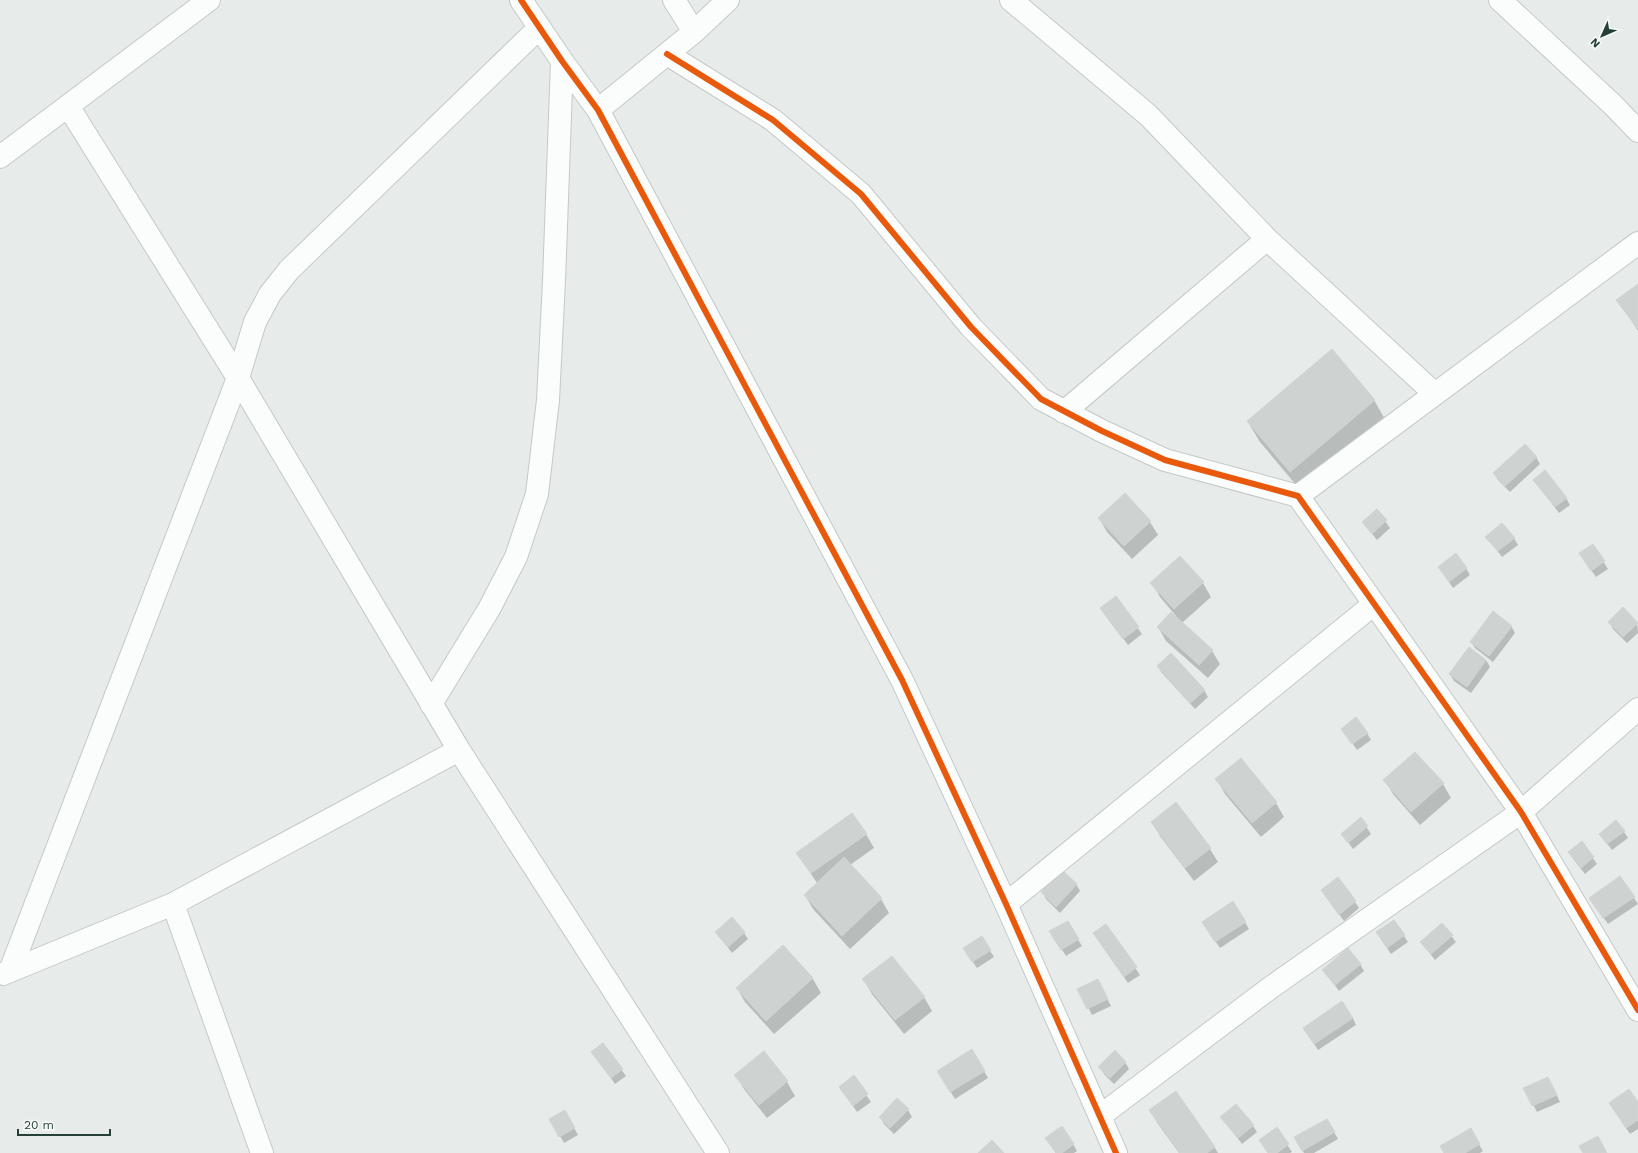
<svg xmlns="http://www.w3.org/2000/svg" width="1638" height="1153" viewBox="0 0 1638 1153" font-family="'Work Sans',sans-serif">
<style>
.shadow{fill:#0003}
.building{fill:#ced3d1;stroke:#d0d5d3}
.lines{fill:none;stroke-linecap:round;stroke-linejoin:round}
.street-casing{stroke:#c4c9c7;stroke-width:24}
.street{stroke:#fbfcfc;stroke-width:22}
.cycleway-casing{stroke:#f6faf8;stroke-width:8}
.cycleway{stroke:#e8590c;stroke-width:6}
</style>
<rect width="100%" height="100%" fill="#e7ecea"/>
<path class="shadow" d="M1638,285V331L1618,300Z
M1374,400L1386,421L1302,492L1260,442L1248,422Z
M1536,457L1540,464L1510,492L1498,480L1494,473Z
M1534,480L1566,498L1570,505L1559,513Z
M1377,510L1390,528L1377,540L1363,522Z
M1099,518L1150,522L1158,535L1132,559L1107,532Z
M1487,537L1514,538L1518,545L1502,557Z
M1593,545L1608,569L1596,577L1584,560Z
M1439,567L1466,568L1470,575L1453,588Z
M1152,583H1203L1211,597L1182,623L1212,651L1220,664L1208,678L1166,641L1158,627L1176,616L1160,597Z
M1116,597L1142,634L1128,645L1105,615Z
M1609,622L1637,623L1638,633L1627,643L1613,629Z
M1511,626L1515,633L1493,662L1475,648L1471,642Z
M1486,660L1490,667L1471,693L1454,681L1450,674Z
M1158,667L1204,690L1208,697L1195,709L1162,673Z
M1342,729L1367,733L1371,740L1357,750Z
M1241,760L1276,803L1284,817L1261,837L1225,794L1217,780Z
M1385,780L1443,784L1451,798L1420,825L1393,794Z
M1176,804L1210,849L1218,862L1194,881L1160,836L1152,822Z
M1361,819L1371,834L1353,849L1342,834Z
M1624,832L1628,838L1612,850L1600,834Z
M866,834L874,848L850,865L881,899L889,913L850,949L813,909L805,895L817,883L797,853Z
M1582,842L1597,864L1585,874L1573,859Z
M1076,884L1080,891L1060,913L1046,899L1042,892Z
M1322,891L1355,902L1359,908L1344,921Z
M1634,898L1638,904L1608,924L1594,904Z
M1394,921L1408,942L1391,954L1381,939Z
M1067,922L1082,946L1066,956L1051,932Z
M1245,922L1249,929L1220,948L1207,929Z
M1442,924L1456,942L1435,960L1421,942Z
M1106,925L1140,975L1128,983L1098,940Z
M716,932L744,933L748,939L732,953Z
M981,937L994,957L977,968L968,955Z
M783,947L813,979L821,993L774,1034L745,1002L737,988Z
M1360,964L1364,971L1339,991L1323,970Z
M864,980L924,997L932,1011L904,1034L872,994Z
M1101,987L1111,1006L1092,1015L1079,989Z
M1353,1018L1356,1025L1318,1050L1304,1028Z
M603,1044L626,1076L615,1084L592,1052Z
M1125,1062L1129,1069L1114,1084L1104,1074L1100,1067Z
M984,1071L988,1078L955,1099L942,1078Z
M736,1075L787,1082L795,1096L767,1118L744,1089Z
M854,1077L871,1102L857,1112L840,1087Z
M1552,1085L1560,1102L1537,1112L1525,1089Z
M1175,1092L1215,1148L1218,1153H1179L1158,1124L1150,1110Z
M1638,1104V1129L1630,1134L1614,1110Z
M908,1110L912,1117L894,1134L884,1124L880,1117Z
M565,1111L578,1135L564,1143L550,1119Z
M1221,1117L1253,1126L1257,1132L1242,1144Z
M1327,1120L1338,1139L1314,1153H1304L1296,1138Z
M1277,1129L1292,1152L1290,1153H1268Z
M1470,1130L1483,1151L1480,1153H1445Z
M1073,1144L1077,1151L1074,1153H1056Z"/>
<path class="building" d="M1638,284V329L1616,300Z
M1332,349L1375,400L1290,472L1247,421Z
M1525,444L1537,457L1505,486L1493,473Z
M1545,470L1567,498L1555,507L1533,480Z
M1125,493L1151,521L1124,546L1098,518Z
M1377,509L1387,520L1372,534L1362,522Z
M1502,523L1515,538L1498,551L1485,537Z
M1593,544L1605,561L1591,571L1579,553Z
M1456,553L1467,568L1449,582L1438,567Z
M1180,556L1204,582L1174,609L1150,583Z
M1116,596L1139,627L1123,639L1100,608Z
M1623,607L1638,623L1623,637L1608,622Z
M1493,611L1512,626L1489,656L1470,642Z
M1171,612L1213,650L1199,665L1157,627Z
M1469,647L1486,660L1467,687L1449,674Z
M1171,653L1205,690L1190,703L1157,666Z
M1356,717L1368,733L1352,744L1341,729Z
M1415,752L1444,783L1411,812L1383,780Z
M1241,758L1277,802L1252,823L1215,779Z
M1176,802L1211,848L1185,868L1151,822Z
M852,813L867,834L811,873L796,853Z
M1361,817L1368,826L1348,843L1341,834Z
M1616,820L1625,831L1607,844L1599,834Z
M1582,841L1594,857L1581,868L1568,852Z
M844,857L882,898L842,936L804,895Z
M1062,870L1077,884L1056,907L1041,892Z
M1620,876L1635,897L1603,918L1589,898Z
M1338,877L1356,901L1339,915L1321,890Z
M1233,901L1246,922L1215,942L1202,922Z
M732,917L745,932L728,947L715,932Z
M1394,920L1405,935L1387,948L1376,932Z
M1068,921L1079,939L1061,950L1049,931Z
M1442,923L1453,935L1431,954L1420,942Z
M1106,924L1137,967L1124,977L1093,933Z
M982,936L991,950L972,962L963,948Z
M783,945L813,978L766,1021L736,988Z
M1348,948L1361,964L1335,985L1322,970Z
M892,956L925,997L895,1020L862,979Z
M1098,979L1108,999L1087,1009L1077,989Z
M1342,1001L1353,1018L1314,1044L1303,1028Z
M603,1043L623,1069L611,1078L591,1052Z
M972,1049L985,1071L950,1092L937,1071Z
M1115,1050L1126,1062L1110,1078L1098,1067Z
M764,1051L788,1081L759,1105L734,1075Z
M854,1075L868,1094L853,1106L839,1087Z
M1548,1077L1557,1095L1532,1106L1523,1088Z
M1629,1089L1638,1102V1120L1626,1128L1609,1103Z
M1176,1091L1215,1147L1207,1153H1180L1149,1110Z
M897,1098L909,1109L890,1128L879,1117Z
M1236,1104L1254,1125L1238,1138L1220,1117Z
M565,1110L575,1128L559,1137L549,1119Z
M1327,1119L1335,1132L1302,1151L1294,1137Z
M1062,1126L1074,1144L1062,1153H1056L1045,1138Z
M1277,1127L1289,1144L1277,1153H1268L1259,1140Z
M1471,1128L1480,1144L1465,1153H1444L1440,1146Z
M1598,1136L1607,1153H1583L1579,1146Z
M992,1140L1004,1153H978Z"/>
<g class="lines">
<g class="street-casing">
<path id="street" d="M521,0L562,61L598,110L902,680L1006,904L1116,1153
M674,0L694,32
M1011,0L1148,115L1267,239L1434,393
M1500,0L1613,105L1638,131
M667,54L773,120L861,194L971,327L1041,399L1102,431L1165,460L1298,496L1521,812L1638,1010
M68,106L238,378L459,750L718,1153
M598,110L694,32L728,0
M0,157L209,0
M1064,412L1267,239
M1298,496L1638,243
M431,704L489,609L516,557L537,494L548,400L554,281L562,61
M1006,904L1374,604
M10,971L238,378L255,322L270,294L289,270L539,28
M3,974L173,904
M1100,1116L1270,988L1521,812L1638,709
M262,1153L173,904L459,750"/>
</g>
<use href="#street" class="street"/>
<g class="cycleway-casing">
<path id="cycleway" d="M521,0L562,61L598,110L902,680L1006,904L1116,1153
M667,54L773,120L861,194L971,327L1041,399L1102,431L1165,460L1298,496L1521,812L1638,1010"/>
</g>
<use href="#cycleway" class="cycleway"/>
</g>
<g transform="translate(1602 36) rotate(225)" stroke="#f6faf8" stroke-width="3" paint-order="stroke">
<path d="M0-3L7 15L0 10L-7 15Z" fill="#244038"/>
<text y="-6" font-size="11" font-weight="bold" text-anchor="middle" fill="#244038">N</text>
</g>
<path d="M18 1129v6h92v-6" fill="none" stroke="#244038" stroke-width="2"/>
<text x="24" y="1129" font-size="12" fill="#244038" stroke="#f6faf8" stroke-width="3" paint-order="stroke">20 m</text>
</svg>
